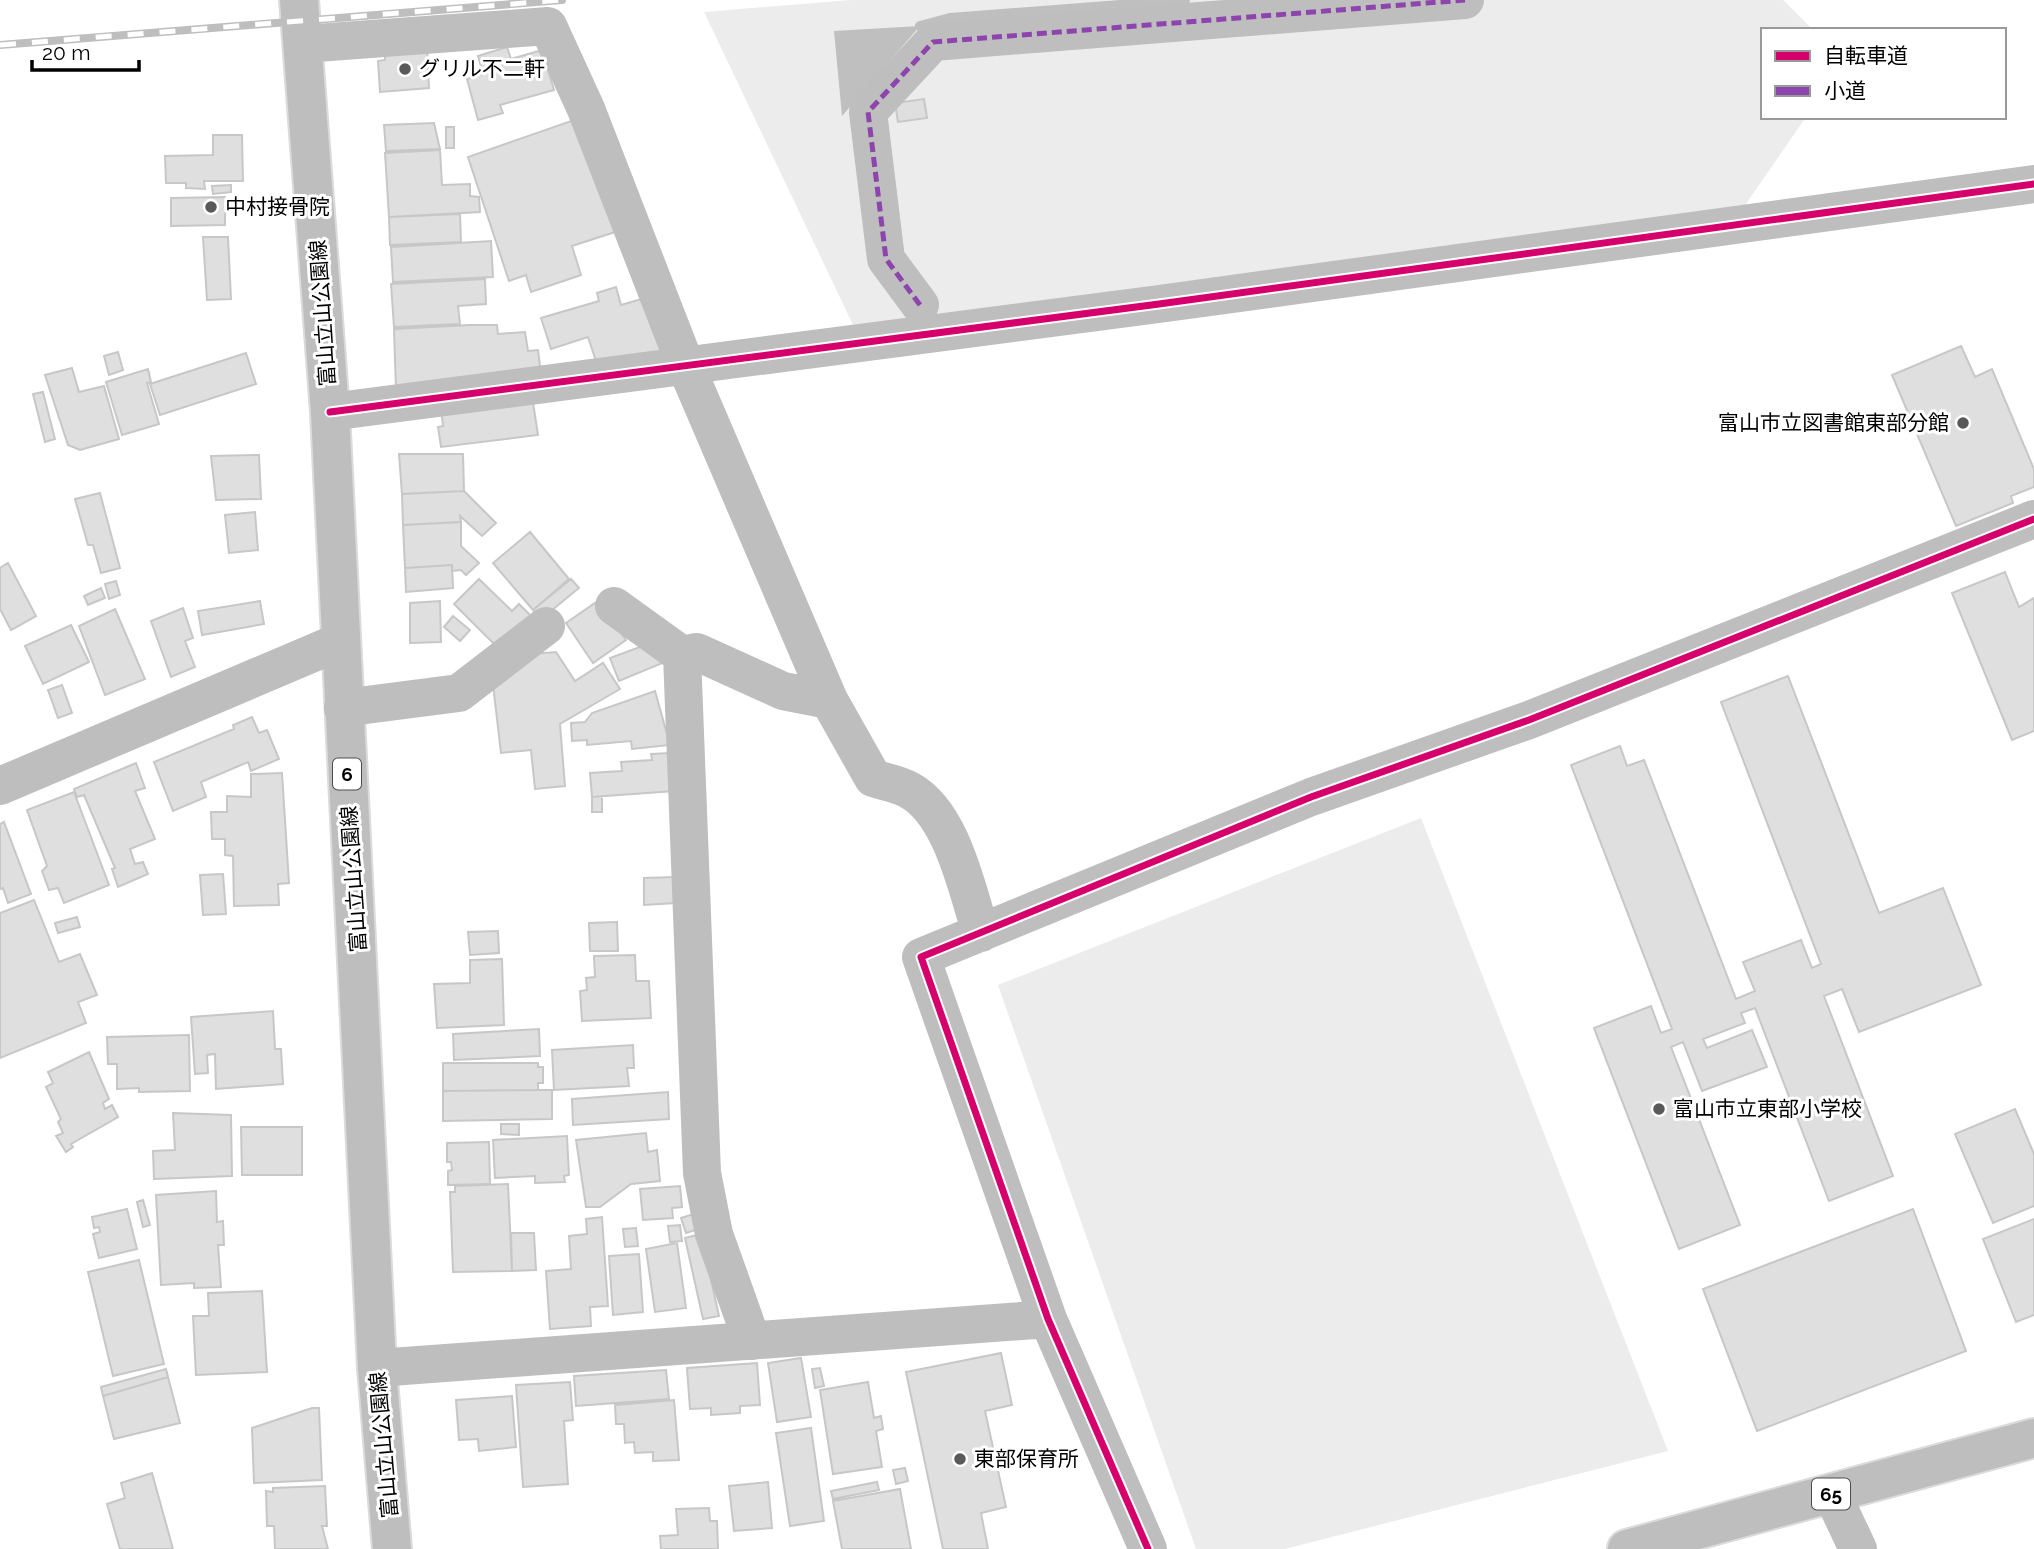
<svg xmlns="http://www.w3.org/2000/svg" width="2034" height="1549" viewBox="0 0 2034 1549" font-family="Raleway,'Noto Sans JP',sans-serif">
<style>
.green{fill:#ececec}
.water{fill:#bfbfbf}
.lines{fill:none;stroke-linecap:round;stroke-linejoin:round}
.stream{stroke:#bfbfbf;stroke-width:10}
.building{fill:#dfdfdf;stroke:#c7c7c7;stroke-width:2}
.major-casing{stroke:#dbdbdb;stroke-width:42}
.minor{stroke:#bebebe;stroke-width:38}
.major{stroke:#bebebe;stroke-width:38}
.rail-casing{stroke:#bebebe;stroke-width:8}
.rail{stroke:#fff;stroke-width:5;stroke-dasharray:16;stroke-linecap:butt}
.quiet{stroke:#8e44ad;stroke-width:5;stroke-dasharray:10 5;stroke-linecap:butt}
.cycleway-casing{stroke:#fff;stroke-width:11}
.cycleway{stroke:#d6006c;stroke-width:7}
.poi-dot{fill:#595959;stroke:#fff;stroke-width:2.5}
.labels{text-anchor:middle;stroke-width:6;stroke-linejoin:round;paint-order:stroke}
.shield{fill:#fff;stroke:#4c4c4c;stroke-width:2}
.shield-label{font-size:19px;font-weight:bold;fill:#000}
.poi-label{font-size:21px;fill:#000;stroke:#fff;text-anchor:start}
.street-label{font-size:21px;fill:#000;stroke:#fff}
</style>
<rect width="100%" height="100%" fill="#fff"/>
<path class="green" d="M851,0H1783L1813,30H1763V117H1806L1739,214L854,327L704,12Z
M1421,818L1668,1451L1285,1549H1196L998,985Z"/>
<path class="water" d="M920,26L842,116L834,31Z"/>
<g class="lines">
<path class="stream" d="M920,26L950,18L1185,0"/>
</g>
<path class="building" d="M427,47L429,88L380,92L378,61L385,60V51Z
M507,47L511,59L542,50L554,90L500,105L503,113L478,120L467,79L483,74L478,56Z
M924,99L927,118L898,122L895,103Z
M577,119L615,232L572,246L581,275L531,292L526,275L509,281L468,157Z
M434,123L440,149L386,151L384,125Z
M446,127H454V148H446Z
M213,135H242L243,181H204L205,189L186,188V183H166L165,156L213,155Z
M440,150L442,185L470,184V196L479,197L480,212L389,217L385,153Z
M231,185V192L213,194L212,186Z
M225,197V225L171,226V198Z
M460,214L461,242L390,245L389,217Z
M203,237H228L231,299L207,300Z
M491,241L493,277L393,282L391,247Z
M485,279L486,304L458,306L460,324L394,327L391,284Z
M616,287L621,305L645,298L667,358L598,367L588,337L551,349L541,318L599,301L597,293Z
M470,325H497L498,334L525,332L528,351L538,350L541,373L396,390L394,329Z
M1961,346L1975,377L1992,369L2034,469V487L2011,496L2013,503L1956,526L1892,375Z
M118,352L123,370L109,375L104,356Z
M246,353L256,384L160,415L150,384Z
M72,368L79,392L104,386L119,439L80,450L68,445L45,375Z
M148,369L151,382L147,383L159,424L122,435L106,382Z
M43,392L55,439L45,442L33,394Z
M532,396L538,435L441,447L438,427L443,426L441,408Z
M399,454H463L464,491L402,494Z
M259,455L261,499L216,500L211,456Z
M464,491L496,523L482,536L460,516L461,522L403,525L402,494Z
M100,493L120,568L101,573L93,545H88L75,499Z
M255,512L258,550L229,553L225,515Z
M461,522V546L479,563L466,575L461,570L452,571V565L405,568L403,525Z
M530,532L569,579L533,610L493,563Z
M8,563L36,616L11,630L0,609V568Z
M452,565L453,588L406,592L405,568Z
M2005,572L2019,607L2034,598V731L2012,740L1952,593Z
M479,579L512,611L519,604L532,617L496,646L454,604Z
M571,579L579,588L541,619L533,610Z
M116,581L120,595L109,599L105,584Z
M101,588L105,598L88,605L84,596Z
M260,601L264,624L202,635L198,611Z
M440,601L441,642L410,643V603Z
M595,603L610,625L613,622L626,640L593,663L566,623Z
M183,608L193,638L185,641L195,667L171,677L151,621Z
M115,609L145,679L105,695L79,626Z
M453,616L470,630L460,641L444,627Z
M71,625L89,662L43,684L25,646Z
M648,644L665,662L619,681L610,658Z
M556,652L575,681L603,663L620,689L560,724L565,786L535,789L531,750L501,753L492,676L521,655Z
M1788,676L1879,913L1943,888L1981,985L1859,1032L1842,989L1824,996L1893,1176L1829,1201L1755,1008L1741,1013L1745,1023L1703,1039L1707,1048L1752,1030L1767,1067L1702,1091L1683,1042L1671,1047L1740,1225L1679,1249L1594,1028L1651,1006L1661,1033L1672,1029L1571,765L1620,746L1627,766L1644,760L1736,999L1755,991L1743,962L1801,940L1812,968L1821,964L1721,702Z
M62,685L72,713L58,718L48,690Z
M655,691L670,745L632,749L631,741L587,745V740L572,741L571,723L585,722L592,713Z
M252,717L259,733L267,730L279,759L251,771L248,762L201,782L206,797L173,811L154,762L234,729L233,725Z
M670,753L674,791L592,797L590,773L622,771L621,762L652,760L651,754Z
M136,763L145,788L135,791L155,839L130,849L135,864L143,862L148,874L118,887L112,869L115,868L84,795L77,797L74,789Z
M282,773L289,883L278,884L279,905L234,906L233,856L225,855V839H212L211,812H227V796L251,797V774Z
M74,792L109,885L64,903L58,888L49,890L42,871L47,866L27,810Z
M592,797H602V812H592Z
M4,822L31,894L8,903L3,888L0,889V824Z
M223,874L226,914L203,915L200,875Z
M675,877L676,903L644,905V878Z
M34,900L59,962L80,954L97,995L78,1002L86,1023L0,1058V913Z
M77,917L80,927L58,933L55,923Z
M617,922L618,951H590L589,923Z
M498,931L499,953L470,955L468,932Z
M635,955L636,981H649L651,1018L582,1021L580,991L587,990L586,978L595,977L594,956Z
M502,959L504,1025L437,1028L434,984L470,983V960Z
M273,1011L275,1049H281L283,1084L216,1089L215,1054L207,1055L208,1073L195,1074L191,1017Z
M539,1029L540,1056L454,1060L453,1034Z
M189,1035L190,1091L139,1092V1088L117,1089V1064H108L107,1037Z
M633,1045L634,1068H627L629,1086L554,1090L552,1050Z
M89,1052L109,1099L103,1103L105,1109L112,1105L118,1117L71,1144L73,1147L66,1152L56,1136L63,1133L58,1122L61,1119L46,1087L53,1083L48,1072Z
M443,1063H538V1067H543V1083H538V1090L443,1091Z
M538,1090H552V1119L443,1121V1091Z
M668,1092L669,1119L573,1125L572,1099Z
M2015,1109L2034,1154V1206L1993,1223L1955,1134Z
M173,1113L231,1115L232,1176L154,1179L153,1151L175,1150Z
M501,1124H519V1135L501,1134Z
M241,1127H302V1175H242Z
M646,1133L648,1152L657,1150L660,1181L631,1184L600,1207H586L576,1140Z
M567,1136L569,1175L564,1176L565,1182L535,1183V1176L495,1178L493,1140Z
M489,1142L490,1184L448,1185V1171L452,1170L451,1162H447V1143Z
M508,1184L512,1271L453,1272L450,1192H455V1186Z
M680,1186L682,1207L672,1208L673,1218L643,1220L640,1189Z
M216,1191L217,1222L223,1221L224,1245H218L221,1287L194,1288V1283L161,1285L156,1195Z
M143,1200L150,1225L143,1227L137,1202Z
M127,1209L137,1249L99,1258L93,1234L100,1232L99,1227L94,1228L92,1217Z
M1913,1209L1966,1351L1757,1431L1703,1289Z
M697,1213L701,1228L686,1233L681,1218Z
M602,1217L608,1306L590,1307L591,1326L550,1329L546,1271L571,1269L569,1236L587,1234L586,1219Z
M2034,1219V1315L2016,1322L1983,1239Z
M680,1225L682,1241L670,1242L668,1226Z
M636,1228L638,1246L625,1247L623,1229Z
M511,1233H534L536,1270L512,1271Z
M701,1234L719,1316L703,1319L685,1238Z
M677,1243L686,1308L655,1312L646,1249Z
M639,1254L643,1312L613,1315L609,1256Z
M139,1260L164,1364L113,1376L88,1272Z
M262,1291L267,1372L196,1375L193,1316H209L208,1293Z
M1001,1353L1012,1405L985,1411L1006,1507L981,1513L988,1549H943L906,1372Z
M801,1358L811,1417L777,1422L768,1363Z
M757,1363L760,1405L740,1406V1413L711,1415V1408L690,1409L687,1368Z
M820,1368L824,1386L815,1388L812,1369Z
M166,1369L168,1377L103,1396L101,1387Z
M666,1370L669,1399L576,1406L574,1376Z
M168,1377L180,1423L114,1439L103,1396Z
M570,1382L573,1420L564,1421L568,1484L523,1487L516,1385Z
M868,1382L874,1418L881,1416L883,1429L876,1431L882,1467L833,1474L820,1390Z
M512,1396L516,1447L479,1451L478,1439L459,1440L456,1400Z
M674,1400L679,1460L653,1461V1452L635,1453L634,1442L625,1443L624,1424H616L615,1405Z
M312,1408H319L322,1480L254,1483L252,1428Z
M811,1428L824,1521L790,1526L776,1433Z
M905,1468L908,1481L896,1484L893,1470Z
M152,1473L173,1549H120L107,1504L125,1498L121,1483Z
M768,1482L772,1528L734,1531L729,1486Z
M877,1482L879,1490L833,1499L831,1491Z
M325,1486L327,1526H322L328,1549H275L274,1526H267L266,1491L273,1492V1488Z
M900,1489L911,1549H842L833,1501Z
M709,1508L710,1521H717L718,1549H661L660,1536L678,1535L676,1509Z"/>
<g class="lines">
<g class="major-casing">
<path id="major" d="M299,0L330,412L377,1368L392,1549
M1627,1549L2034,1438"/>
</g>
<path class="minor" d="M303,44L548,26L586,109L685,364L829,700L873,778C885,782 899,784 909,790C952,813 967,890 981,933
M920,305L886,259L868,112L933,42L1465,0
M330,412L1159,304L2034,184
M614,606L682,655L697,652L783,691L829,700
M682,655L702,1173L714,1234L752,1341
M343,708L459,693L546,626
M0,786L339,642
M377,1368L1048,1319
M1832,1494L1858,1549
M1148,1549L1048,1319L921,957L1311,797L1529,720L2034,519"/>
<use href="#major" class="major"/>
<g class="rail-casing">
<path id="rail" d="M0,45L562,0"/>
</g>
<use href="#rail" class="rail"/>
<path class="quiet" d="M920,305L886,259L868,112L933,42L1465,0"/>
<g class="cycleway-casing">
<path id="cycleway" d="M330,412L1159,304L2034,184
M1148,1549L1048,1319L921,957L1311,797L1529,720L2034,519"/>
</g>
<use href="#cycleway" class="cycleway"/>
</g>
<g class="poi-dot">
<circle cx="405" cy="69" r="7"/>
<circle cx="211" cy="207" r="7"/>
<circle cx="1963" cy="423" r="7"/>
<circle cx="1659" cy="1109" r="7"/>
<circle cx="960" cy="1459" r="7"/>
</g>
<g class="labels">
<g class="shield">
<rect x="333" y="758.5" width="28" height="31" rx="5"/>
<rect x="1812" y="1478.5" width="38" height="31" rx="5"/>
</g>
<g class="shield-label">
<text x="347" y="781">6</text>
<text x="1831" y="1501">65</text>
</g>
<g class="poi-label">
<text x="419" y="76">グリル不二軒</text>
<text x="225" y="214">中村接骨院</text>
<text x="1949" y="430" text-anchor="end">富山市立図書館東部分館</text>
<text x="1673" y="1116">富山市立東部小学校</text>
<text x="974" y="1466">東部保育所</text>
</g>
<g class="street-label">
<text transform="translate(323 313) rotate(-94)" y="7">富山立山公園線</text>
<text transform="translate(354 879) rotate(-94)" y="7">富山立山公園線</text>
<text transform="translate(384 1445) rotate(-95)" y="7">富山立山公園線</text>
</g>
</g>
<rect x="1761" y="28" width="245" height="91" fill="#ffffff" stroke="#999999" stroke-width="2"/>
<rect x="1775" y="51" width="35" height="10" fill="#d6006c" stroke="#999999" stroke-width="2"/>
<text x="1824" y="63" font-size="21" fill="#000000">自転車道</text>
<rect x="1775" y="86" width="35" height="10" fill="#8e44ad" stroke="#999999" stroke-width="2"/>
<text x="1824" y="98" font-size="21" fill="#000000">小道</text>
<path d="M32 60v10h107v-10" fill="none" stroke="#000000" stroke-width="3.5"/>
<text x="42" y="60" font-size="21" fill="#000000" stroke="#ffffff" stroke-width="5" paint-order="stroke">20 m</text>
</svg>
